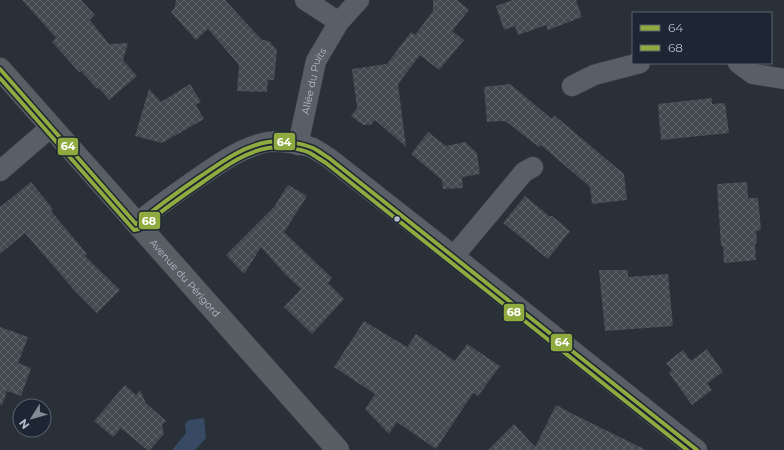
<svg xmlns="http://www.w3.org/2000/svg" width="784" height="450" viewBox="0 0 784 450" font-family="Montserrat,sans-serif">
<style>
.water{fill:#384963}
.building{fill:url(#building-cross-hatch)}
.lines{fill:none;stroke-linecap:round;stroke-linejoin:round}
.street-casing{stroke:#484c53;stroke-width:21}
.secondary-casing{stroke:#484c53;stroke-width:23}
.street{stroke:#5a5e66;stroke-width:20}
.secondary{stroke:#595d64;stroke-width:22}
.bus-1-casing{stroke:#1d2633;stroke-width:7}
.bus-2-casing{stroke:#1d2633;stroke-width:7}
.bus-1{stroke:#8fab40;stroke-width:4}
.bus-2{stroke:#8fab40;stroke-width:4}
.bus-dot{fill:#b4bcc9;stroke:#1d2633;stroke-width:1.5}
.labels{text-anchor:middle;stroke-width:3;stroke-linejoin:round;paint-order:stroke}
.street-label{font-size:10px;fill:#b4bcc9;stroke:#1d2633}
.line-badge{stroke:#1d2633;stroke-width:1.5}
.badge-label{font-size:11px;text-anchor:middle;font-weight:bold;fill:#fff}
</style>
<defs>
<pattern id="building-cross-hatch" width="8" height="8" patternUnits="userSpaceOnUse"><rect width="8" height="8" fill="#444950"/><path d="M0 0l8 8M0 8l8-8" fill="none" stroke="#5d6168"/></pattern>
</defs>
<rect width="100%" height="100%" fill="#2a3038"/>
<path class="water" d="M204,418L206,438L195,450H172L186,433L185,424L189,420Z"/>
<path class="building" d="M22,0H81L95,15L90,20L109,44L128,43L123,60L137,76L109,100L100,89L96,88L81,71L79,72L52,42L56,38Z
M176,0H225L262,40L269,41L277,50L274,80H268L267,92L237,91L239,65L208,29L196,40L171,12L175,7Z
M433,0H457L469,10L452,31L464,40L439,70L420,55L398,84L406,147L375,120L371,125H363L351,116L357,108L352,69L387,64L411,32L415,35L433,11Z
M513,0H576L582,17L548,30L546,25L518,35L515,26L504,30L496,6Z
M190,84L201,102L196,105L204,119L162,143L135,136L149,89L161,102Z
M510,84L552,119L554,115L624,174L627,200L592,204L590,187L541,145L539,147L505,121L487,122L484,87Z
M712,98V104L725,103L729,133L661,140L658,104Z
M428,132L446,146L465,142L477,153L480,174L462,177L463,188L443,189L442,180L411,154Z
M31,182L53,209L51,211L87,254L85,256L120,290L97,313L74,290L25,233L0,254V207Z
M747,182L748,198H758L761,230L756,231L757,243L755,244L756,260L724,263L723,246H721L717,184Z
M288,185L307,196L284,232L332,278L328,283L344,299L312,334L284,307L301,289L285,274L261,247L244,274L226,255L274,207Z
M525,196L549,216H552L570,231L548,259L503,223Z
M599,270H628V277L668,274L673,326L605,331Z
M364,321L407,347L416,334L455,361L467,344L500,366L478,396L473,393L436,449L397,422L389,434L365,409L375,394L334,367Z
M0,327L28,337L18,363L31,368L21,396L7,391L2,405H0Z
M707,349L723,372L707,383L712,390L692,405L669,373L672,370L666,363L683,350L691,361Z
M125,385L136,395L140,390L146,403L166,421L162,425L164,434L150,450H147L121,428L113,437L94,421Z
M556,405L569,412L646,450H488L514,424L535,447Z"/>
<g class="lines">
<g class="street-casing">
<g id="street">
<path d="M305,0L339,22"/>
<path d="M738,63L753,74L784,79"/>
<path d="M572,86L594,75L640,63"/>
<path id="s1" d="M298,145L316,61L339,22L359,0"/>
<path d="M0,171L51,127"/>
<path d="M136,224C155,208 175,194 195,180C217,165 241,147 268,142C280,141 302,144 313,148C318,151 324,155 329,158L454,256L697,450"/>
<path d="M454,256L524,172L533,167"/>
</g>
</g>
<g class="secondary-casing">
<g id="secondary">
<path id="s2" d="M0,69L338,450"/>
</g>
</g>
<use href="#street" class="street"/>
<use href="#secondary" class="secondary"/>
<g class="bus-1-casing">
<path id="bus-1" d="M0,69L136,224
M136,224C156,208 176,193 198,178C219,164 242,146 268,142C281,140 301,143 313,148C319,151 324,155 329,158L697,450"/>
</g>
<g class="bus-2-casing">
<path id="bus-2" d="M0,78L134,230L139,229C160,212 181,197 203,182C223,168 244,152 268,148C280,146 299,148 310,153C315,156 321,160 326,163L687,450"/>
</g>
<use href="#bus-1" class="bus-1"/>
<use href="#bus-2" class="bus-2"/>
</g>
<circle class="bus-dot" cx="397" cy="219" r="3.5"/>
<g class="labels">
<g class="street-label">
<text dy="4" stroke="none"><textPath href="#s1" startOffset="66">Allée du Puits</textPath></text>
<text dy="4" stroke="none"><textPath href="#s2" startOffset="279">Avenue du Périgord</textPath></text>
</g>
</g>
<g class="line-badge">
<rect x="273" y="132" width="23" height="19" rx="4" fill="#8fab40"/>
<rect x="57" y="137" width="22" height="19" rx="4" fill="#8fab40"/>
<rect x="138" y="211" width="23" height="19" rx="4" fill="#8fab40"/>
<rect x="503" y="303" width="22" height="19" rx="4" fill="#8fab40"/>
<rect x="550" y="333" width="23" height="19" rx="4" fill="#8fab40"/>
</g>
<g class="badge-label">
<text x="284" y="146">64</text>
<text x="68" y="150">64</text>
<text x="149" y="225">68</text>
<text x="514" y="316">68</text>
<text x="562" y="346">64</text>
</g>
<rect x="632" y="12" width="140" height="52" fill="#1d2633" stroke="#59626f"/>
<rect x="640" y="25" width="20" height="6" fill="#8fab40" stroke="#59626f"/>
<text x="668" y="32" font-size="12" fill="#b4bcc9">64</text>
<rect x="640" y="45" width="20" height="6" fill="#8fab40" stroke="#59626f"/>
<text x="668" y="52" font-size="12" fill="#b4bcc9">68</text>
<g transform="translate(32 418) rotate(233)"><circle r="19" fill="#1d2633" stroke="#59626f"/>
<path d="M0-3L7 15L0 10L-7 15Z" fill="#848b96"/>
<text y="-6" font-size="11" font-weight="bold" text-anchor="middle" fill="#b4bcc9">N</text>
</g>
</svg>
